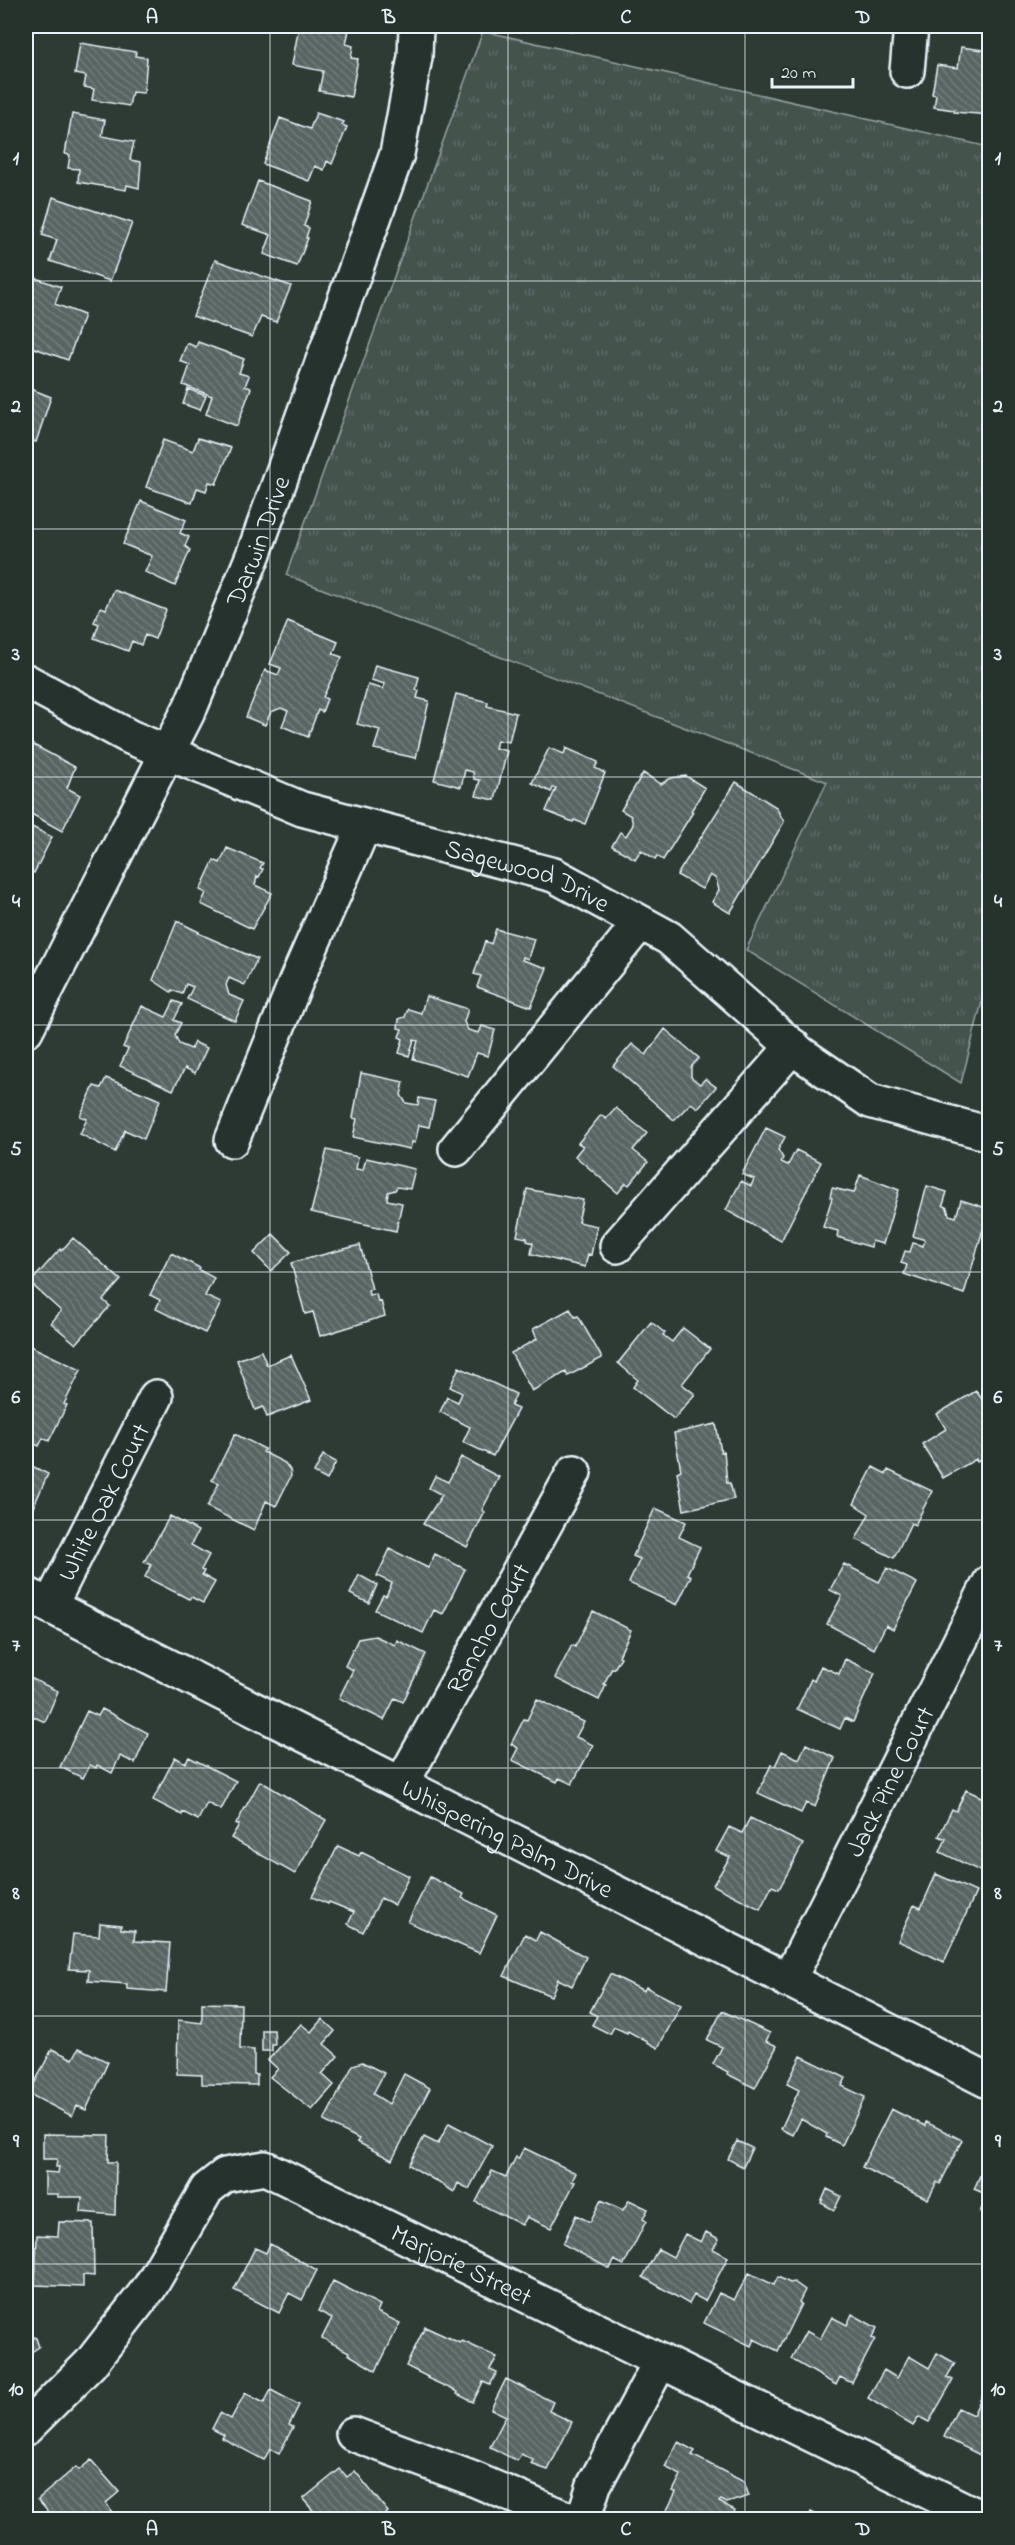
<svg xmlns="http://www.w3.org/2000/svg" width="1015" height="2545" viewBox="0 0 1015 2545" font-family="'Indie Flower',sans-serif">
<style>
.grass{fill:url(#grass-tufts);stroke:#96a2a3;stroke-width:1.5}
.building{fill:url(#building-back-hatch);stroke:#e8f1f8;stroke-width:1.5}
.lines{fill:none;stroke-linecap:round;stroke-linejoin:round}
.minor-casing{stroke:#e8f1f8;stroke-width:38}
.minor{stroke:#26332d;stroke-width:33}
.grid{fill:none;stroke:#e8f1f8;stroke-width:1.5;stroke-opacity:0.55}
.labels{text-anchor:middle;stroke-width:6;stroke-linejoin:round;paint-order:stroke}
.street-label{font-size:26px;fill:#e8f1f8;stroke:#26332d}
.neatline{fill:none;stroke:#e8f1f8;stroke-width:2}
.grid-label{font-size:20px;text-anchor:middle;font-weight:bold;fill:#e8f1f8}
</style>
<defs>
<pattern id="grass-tufts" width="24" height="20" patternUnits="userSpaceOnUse" patternTransform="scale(1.5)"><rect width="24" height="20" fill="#45524e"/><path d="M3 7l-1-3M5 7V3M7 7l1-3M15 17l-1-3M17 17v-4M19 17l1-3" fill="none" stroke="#606b68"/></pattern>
<pattern id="building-back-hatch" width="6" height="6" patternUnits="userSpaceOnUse" patternTransform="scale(1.5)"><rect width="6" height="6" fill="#596563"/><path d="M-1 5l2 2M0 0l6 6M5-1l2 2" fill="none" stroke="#717c7a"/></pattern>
</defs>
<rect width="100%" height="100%" fill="#2e3b35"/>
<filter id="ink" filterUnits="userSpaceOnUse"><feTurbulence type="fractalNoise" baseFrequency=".0167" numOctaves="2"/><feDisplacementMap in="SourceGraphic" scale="12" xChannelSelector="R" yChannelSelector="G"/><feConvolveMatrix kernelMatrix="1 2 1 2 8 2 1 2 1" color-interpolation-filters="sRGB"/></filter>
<g filter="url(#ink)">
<path class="grass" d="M483,31L989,147L990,971L961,1083L746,950L827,782L286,575Z"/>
<path class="building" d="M299,26H327L349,30L346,44L353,46L351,58L358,59L351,97L319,91L323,71L292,65Z
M544,26H572V31L544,27Z
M739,26H766L765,32L739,28Z
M856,26H890L889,31Z
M80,43L136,52L135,56L147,58L144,93L132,92L129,106L92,100L94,89L84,87L86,76L75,74Z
M961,47L990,51V115L954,112V110L934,107L936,95L932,94L937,65L958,68Z
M316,113L344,122L342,125L347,127L332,164L327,161L324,170L315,166L309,181L263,164L280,118L310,129Z
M72,114L105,120L102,136L134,142L130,160L141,162L139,188L127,185L126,190L78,182L79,169L68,168L70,155L65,154Z
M258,181L312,201L304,226L309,228L306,238H308L297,266L264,254L271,235L242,225Z
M53,197L132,223L110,281L50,261L57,240L42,235Z
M215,260L291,286L276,322L261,317L252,337L193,316Z
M30,276L61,287L55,304L84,315L68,360L26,345V288Z
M198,342L244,359L239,373L249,376L245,386L251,388L237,426L206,414L212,396L183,385L190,365L180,361L187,343L196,347Z
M26,387L51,397L36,442L26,439Z
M188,389L206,396L200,410L183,404Z
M198,438L231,448L216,484L209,482L206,491L197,488L192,503L146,487L163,440L193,451Z
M141,501L186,520L180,533L189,537L185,546L190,550L175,586L145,572L152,556L123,544Z
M114,590L166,610L155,639L145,635L141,645L132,641L128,651L94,638L99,624L94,622L101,607L106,609Z
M288,621L338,642L333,654L342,657L323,697L327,699L322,712L318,710L308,737L282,726L288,711L281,708L271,712L265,725L246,717L265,670L278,675L281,668L270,664Z
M375,665L419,677L416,690L419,691L417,698L429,701L416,758L374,749L380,730L357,724L368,685L383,689L385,684L371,680Z
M456,694L488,702L487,706L516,713L509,742L497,740L495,748L507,751L495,800L476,796L480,780L474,779L473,772L465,770L461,787L434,780Z
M26,741L75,767L67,788L80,795L62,831L26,811Z
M549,748L564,754L566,748L598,762L595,768L605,773L585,824L574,820L573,822L546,811L556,788H553L551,792L532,783Z
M643,773L661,784L671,778L686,776L705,788L691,811L693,812L663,860L657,856L655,859L641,850L635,859L612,846L620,832L626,836L633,825L631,816L621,810Z
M736,782L776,807L784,822L730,913L712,902L719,890L716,879L710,875L702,889L677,875Z
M26,824L52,837L34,873L26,869Z
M227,848L263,863L260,868L263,869L259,877L257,876L255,885L272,893L252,929L201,904L206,893L200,890L214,860L220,863Z
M177,921L199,932L198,933L257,959L245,985L229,978L226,985L229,995L244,1001L235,1021L187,999L193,987L186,984L182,994L172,990L171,992L153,980Z
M496,929L534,939L528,959L523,957L522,960L547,968L531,1007L477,987L481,976L474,974L485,941L491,944Z
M426,996L468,1009L464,1022L468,1030L479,1033L482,1026L495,1030L488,1056L477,1053L468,1076L413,1059L418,1041L414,1040L409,1056L399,1053L403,1039L399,1037L402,1029L398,1028L399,1019L405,1017L408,1009L421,1013Z
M174,1001L182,1004L174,1020L181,1023L175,1035L179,1044L191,1049L194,1042L207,1048L195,1073L185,1068L173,1090L120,1066L128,1049L123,1047L142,1006L166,1017Z
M665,1029L699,1058L691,1067V1077L700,1084L705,1079L716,1087L698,1108L691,1103L674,1120L613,1066L632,1044L646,1055Z
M361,1073L404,1082L401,1095L406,1103L418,1105L419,1098L435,1101L429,1127L419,1125L415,1143L412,1142L410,1149L353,1137L357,1119L353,1118Z
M106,1078L160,1100L144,1139L125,1130L115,1152L80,1134L87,1119L80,1116L94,1086L101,1088Z
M616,1108L647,1133L633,1150L648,1162L629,1185L626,1183L618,1193L575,1156L583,1146L578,1143L601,1115L606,1119Z
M766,1128L785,1137L778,1150L783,1158L781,1162L788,1165L796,1150L821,1162L781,1241L726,1210L741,1181L751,1186L754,1179L742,1174Z
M327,1150L358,1157L356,1169L363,1170L366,1158L415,1169L410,1189L397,1187L395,1190L388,1192L387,1200L402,1203L396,1231L311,1212Z
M860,1175L899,1190L883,1244L872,1241L871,1247L837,1237L838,1231L823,1227L832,1198L830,1197L832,1188L854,1193Z
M927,1186L947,1192L943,1205L947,1208L949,1215L956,1217L961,1200L989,1209L964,1294L904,1274L907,1265L901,1263L905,1251L910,1252L913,1243L923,1246L925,1240L913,1236Z
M527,1189L583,1200L578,1222L597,1226L591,1255L588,1254L585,1267L531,1254L533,1243L527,1241V1238L517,1236Z
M273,1234L291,1252L271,1271L254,1253Z
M73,1238L121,1280L103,1300L110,1306L76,1344L51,1323L61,1311L30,1283L60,1249L61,1251Z
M360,1245L372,1289L368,1290L369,1295L376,1294L378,1302L381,1301L385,1316L320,1336L313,1312L305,1314L291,1263Z
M171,1253L200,1268L199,1270L214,1278L205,1296L221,1303L205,1333L156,1309L160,1300L150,1295Z
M570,1309L575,1317L578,1316L602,1358L568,1376L566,1372L532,1391L511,1353L537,1339L533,1329Z
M651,1322L665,1333L663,1335L672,1342L683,1328L710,1349L682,1384L695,1394L674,1419L633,1387L638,1380L618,1363Z
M26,1344L81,1370L64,1404L67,1405L49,1441L43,1438L39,1446L26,1440Z
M261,1351L267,1365L291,1355L311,1400L267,1417L263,1407L255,1410L237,1360Z
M459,1367L516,1394L511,1406L518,1409L493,1456L463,1442L470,1427L440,1412L447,1397L458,1402L462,1393L450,1387Z
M976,1391L990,1410V1455L977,1462L976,1459L943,1478L922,1444L946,1429L937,1414Z
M716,1424L721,1452L724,1451L727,1483H730L734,1499L684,1510L677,1472L681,1470L674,1433Z
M235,1434L265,1449L263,1452L285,1463L290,1470L291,1476L276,1506L266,1501L254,1530L207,1507L219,1483L212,1480Z
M323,1455L336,1462L327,1480L314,1473Z
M461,1457L499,1477L482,1510L485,1512L467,1547L423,1524L442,1495L429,1488L435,1476L448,1482Z
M26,1463L48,1474L27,1521H26Z
M873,1467L886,1474L888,1470L932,1491L915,1525L911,1523L894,1558L856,1539L869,1514L854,1504Z
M655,1508L686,1522L679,1537L700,1547L687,1574L691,1576L677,1605L629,1583L640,1559L633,1556Z
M170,1516L198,1531L191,1545L209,1555L201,1570L204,1571L202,1575L215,1582L203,1603L191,1597L189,1599L145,1577L151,1565L144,1562Z
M390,1549L428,1568L435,1554L465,1569L443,1614L434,1610L423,1633L375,1610L383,1595L386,1596L392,1583L377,1576Z
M844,1564L879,1582L887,1568L917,1583L893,1629L886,1625L874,1649L827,1624L842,1596L830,1590Z
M359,1575L377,1585L369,1603L350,1594Z
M593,1611L631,1630L619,1656L621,1657L614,1669L612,1668L604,1684L606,1685L599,1700L555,1678L572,1645L575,1647Z
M375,1636L395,1645L397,1640L426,1654L403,1702L395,1698L384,1720L339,1698L353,1670L345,1666L358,1639Z
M845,1659L875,1673L853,1722L845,1718L840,1729L797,1709L811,1679L814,1681L821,1666L839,1674Z
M26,1676L58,1691L45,1722L30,1715L26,1724Z
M537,1699L584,1722L576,1737L593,1745L572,1784L559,1778L557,1782L512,1760L518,1748L511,1744L524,1719L527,1720Z
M102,1709L148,1733L135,1763L120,1756L112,1773L97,1765L96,1768L90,1765L83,1778L60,1767L87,1711L98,1716Z
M806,1744L835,1758L815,1807L806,1803L801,1813L758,1793L771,1765L775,1766L782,1751L799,1759Z
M175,1757L185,1763L189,1757L236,1781L221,1810L207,1803L198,1820L183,1812L182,1815L153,1800Z
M260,1781L326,1820L295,1874L231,1838L239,1825L236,1824Z
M966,1790L990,1801V1814L987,1819L990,1821V1872L986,1874L940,1852L946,1839L939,1836L952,1809L956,1811Z
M750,1818L803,1844L779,1889L772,1886L760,1909L713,1885L730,1857L716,1851L729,1827L742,1833Z
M338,1846L359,1856L361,1852L409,1876L395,1905L381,1898L363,1932L348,1924L354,1912L329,1902L328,1904L312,1897Z
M936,1874L976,1892L944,1962L898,1941L914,1905L921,1908Z
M430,1877L464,1894L462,1898L497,1915L479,1953L408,1922Z
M100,1923L121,1925V1929L135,1931L134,1941L170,1943L166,1992L127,1989V1984L88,1981L89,1970L69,1969L73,1934L99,1936Z
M540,1932L586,1957L572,1986L558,1979L551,1996L504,1976L525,1934L536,1940Z
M610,1974L644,1991L646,1987L681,2005L658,2048L628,2031L627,2033L614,2027L610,2034L592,2025L597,2016L590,2012Z
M202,2003L241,2004L240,2049L254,2050V2074L257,2075V2085L202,2084V2075L177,2074L178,2020L202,2023Z
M722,2011L770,2033L766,2041L777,2046L755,2088L727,2074L728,2072L713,2064L722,2047L707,2040Z
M322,2019L335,2031L324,2044L338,2056L322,2074L334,2085L312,2110L270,2077L278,2069L268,2060L301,2024L311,2032Z
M262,2030H274L275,2045H272V2051H262Z
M79,2048L108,2062L86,2110L77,2106L72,2116L29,2094L52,2049L73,2059Z
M801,2056L846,2078L842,2086L865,2097L842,2145L826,2137L827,2134L801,2119L793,2135L781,2129L799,2090L787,2084Z
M362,2062L384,2073L373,2094L389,2104L404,2074L430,2088L392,2160L357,2142L359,2139L324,2121L353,2065Z
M891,2109L925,2126L926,2122L962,2140L940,2184L937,2182L928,2199L862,2167Z
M449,2123L492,2146L469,2189L458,2183L454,2192L409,2165L424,2137L438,2144Z
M43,2134L109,2135L108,2162H116L115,2215L81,2212L82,2197H58V2194H45V2172L58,2173L59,2167H56L57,2159H43Z
M737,2141L752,2148L743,2167L728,2159Z
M524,2148L576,2173L572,2181L575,2182L551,2228L527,2217L522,2225L476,2202L492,2171L506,2177L516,2157L518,2159Z
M987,2160L990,2161V2217L980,2212L988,2195L974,2189Z
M827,2189L841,2196L834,2210L821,2203Z
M601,2200L623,2210L629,2200L648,2209L643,2219L646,2221L624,2265L614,2260L610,2269L563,2244L576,2215L590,2222Z
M59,2222L93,2223L94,2276L83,2275V2287L35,2285L37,2235L58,2236Z
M706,2232L719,2239L713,2249L728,2257L705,2301L694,2295L689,2304L643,2277L658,2249L673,2257L685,2234L701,2242Z
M270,2244L317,2270L302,2300L289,2293L279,2313L234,2290L255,2248L266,2253Z
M749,2273L774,2285L778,2277L790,2283L794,2282L805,2290L799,2302L801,2304L778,2351L754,2339L751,2346L704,2323L719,2293L734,2300Z
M333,2281L380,2305L377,2312L400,2323L376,2371L348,2354L349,2352L322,2338L332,2318L318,2311Z
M852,2314L877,2328L872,2338L875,2339L852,2383L840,2377L836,2385L791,2359L806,2331L820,2339L832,2317L847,2325Z
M425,2327L460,2343L462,2341L497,2357L490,2369L497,2372L490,2385L483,2382L473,2402L457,2394L458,2392L427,2378L428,2377L406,2366Z
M27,2334L36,2338L39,2347L30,2353L26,2351Z
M937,2353L955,2363L947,2377L953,2380L929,2422L919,2417L913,2426L868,2398L884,2370L897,2378L909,2356L929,2368Z
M506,2379L553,2402L549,2411L572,2422L548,2470L531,2464L533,2460L521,2454L517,2461L490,2447L506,2416L491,2409Z
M271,2390L299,2405L289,2425L293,2427L279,2454L270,2449L264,2460L222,2438L224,2435L212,2429L220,2413L231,2419L245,2393L264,2403Z
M983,2394L990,2397V2460L944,2437L958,2408L973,2415Z
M678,2442L695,2451L692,2455L744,2482L749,2496L727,2503L721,2500L719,2502L735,2510L731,2520H662L676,2492L673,2491L681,2475L665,2467Z
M91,2460L119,2492L106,2503L117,2520H56L38,2499L76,2467L79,2470Z
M340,2469L347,2477L355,2471L388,2512L380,2520H321L303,2499Z
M450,2512L499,2516V2520H444V2517L450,2518Z
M811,2512L825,2520H807Z"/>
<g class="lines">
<g class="minor-casing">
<g id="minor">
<path d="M907,71L911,26"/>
<path id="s1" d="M26,681L130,737L302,809L554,875L669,938L800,1053L870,1101L990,1134"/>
<path id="s2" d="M26,1030L191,706L254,553L397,154L415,57L416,26"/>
<path d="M232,1140L297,979L364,826"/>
<path d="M456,1149L640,923"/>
<path d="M617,1246L793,1046"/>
<path id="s3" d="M26,1594L990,2082"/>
<path id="s4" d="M50,1606L156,1397"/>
<path id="s5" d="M402,1783L574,1472"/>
<path id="s6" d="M788,1981L990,1582"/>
<path id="s7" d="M26,2428L90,2364L150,2287L207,2189L225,2175L265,2168L986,2520"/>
<path d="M353,2434L471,2478L570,2520"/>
<path d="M583,2520L594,2485L660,2362"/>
</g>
</g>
<use href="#minor" class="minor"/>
</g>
</g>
<path class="grid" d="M270,26V2520M508,26V2520M745,26V2520M26,281H990M26,529H990M26,777H990M26,1025H990M26,1272H990M26,1520H990M26,1768H990M26,2016H990M26,2264H990"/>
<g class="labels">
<g class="street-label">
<text dy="9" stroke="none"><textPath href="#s2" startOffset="542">Darwin Drive</textPath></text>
<text dy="9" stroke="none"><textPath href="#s1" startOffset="540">Sagewood Drive</textPath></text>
<text dy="9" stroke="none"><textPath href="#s4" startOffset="117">White Oak Court</textPath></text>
<text dy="9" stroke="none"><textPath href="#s5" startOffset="177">Rancho Court</textPath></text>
<text dy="9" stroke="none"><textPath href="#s6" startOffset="224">Jack Pine Court</textPath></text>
<text dy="9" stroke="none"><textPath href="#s3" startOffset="540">Whispering Palm Drive</textPath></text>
<text dy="9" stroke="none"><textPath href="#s7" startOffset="584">Marjorie Street</textPath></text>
</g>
</g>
<rect width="1015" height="2545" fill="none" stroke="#26332d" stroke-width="66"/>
<path d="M772 78v9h81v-9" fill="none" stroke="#e8f1f8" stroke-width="3"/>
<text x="781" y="78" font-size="18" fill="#e8f1f8" stroke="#26332d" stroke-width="4.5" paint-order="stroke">20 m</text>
<rect x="33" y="33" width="949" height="2479" class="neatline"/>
<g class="grid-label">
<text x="152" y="23">A</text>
<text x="389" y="23">B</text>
<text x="626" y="23">C</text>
<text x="863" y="23">D</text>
<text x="16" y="164">1</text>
<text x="998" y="164">1</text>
<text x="16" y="412">2</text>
<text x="998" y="412">2</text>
<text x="16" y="660">3</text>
<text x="998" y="660">3</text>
<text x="16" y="907">4</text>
<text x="998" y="907">4</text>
<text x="16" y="1155">5</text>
<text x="998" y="1155">5</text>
<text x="16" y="1403">6</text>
<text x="998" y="1403">6</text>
<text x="16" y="1651">7</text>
<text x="998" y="1651">7</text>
<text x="16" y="1899">8</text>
<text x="998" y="1899">8</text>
<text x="16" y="2147">9</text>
<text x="998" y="2147">9</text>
<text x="16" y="2395">10</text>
<text x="998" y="2395">10</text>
<text x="152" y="2535">A</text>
<text x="389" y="2535">B</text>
<text x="626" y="2535">C</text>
<text x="863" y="2535">D</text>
</g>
</svg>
